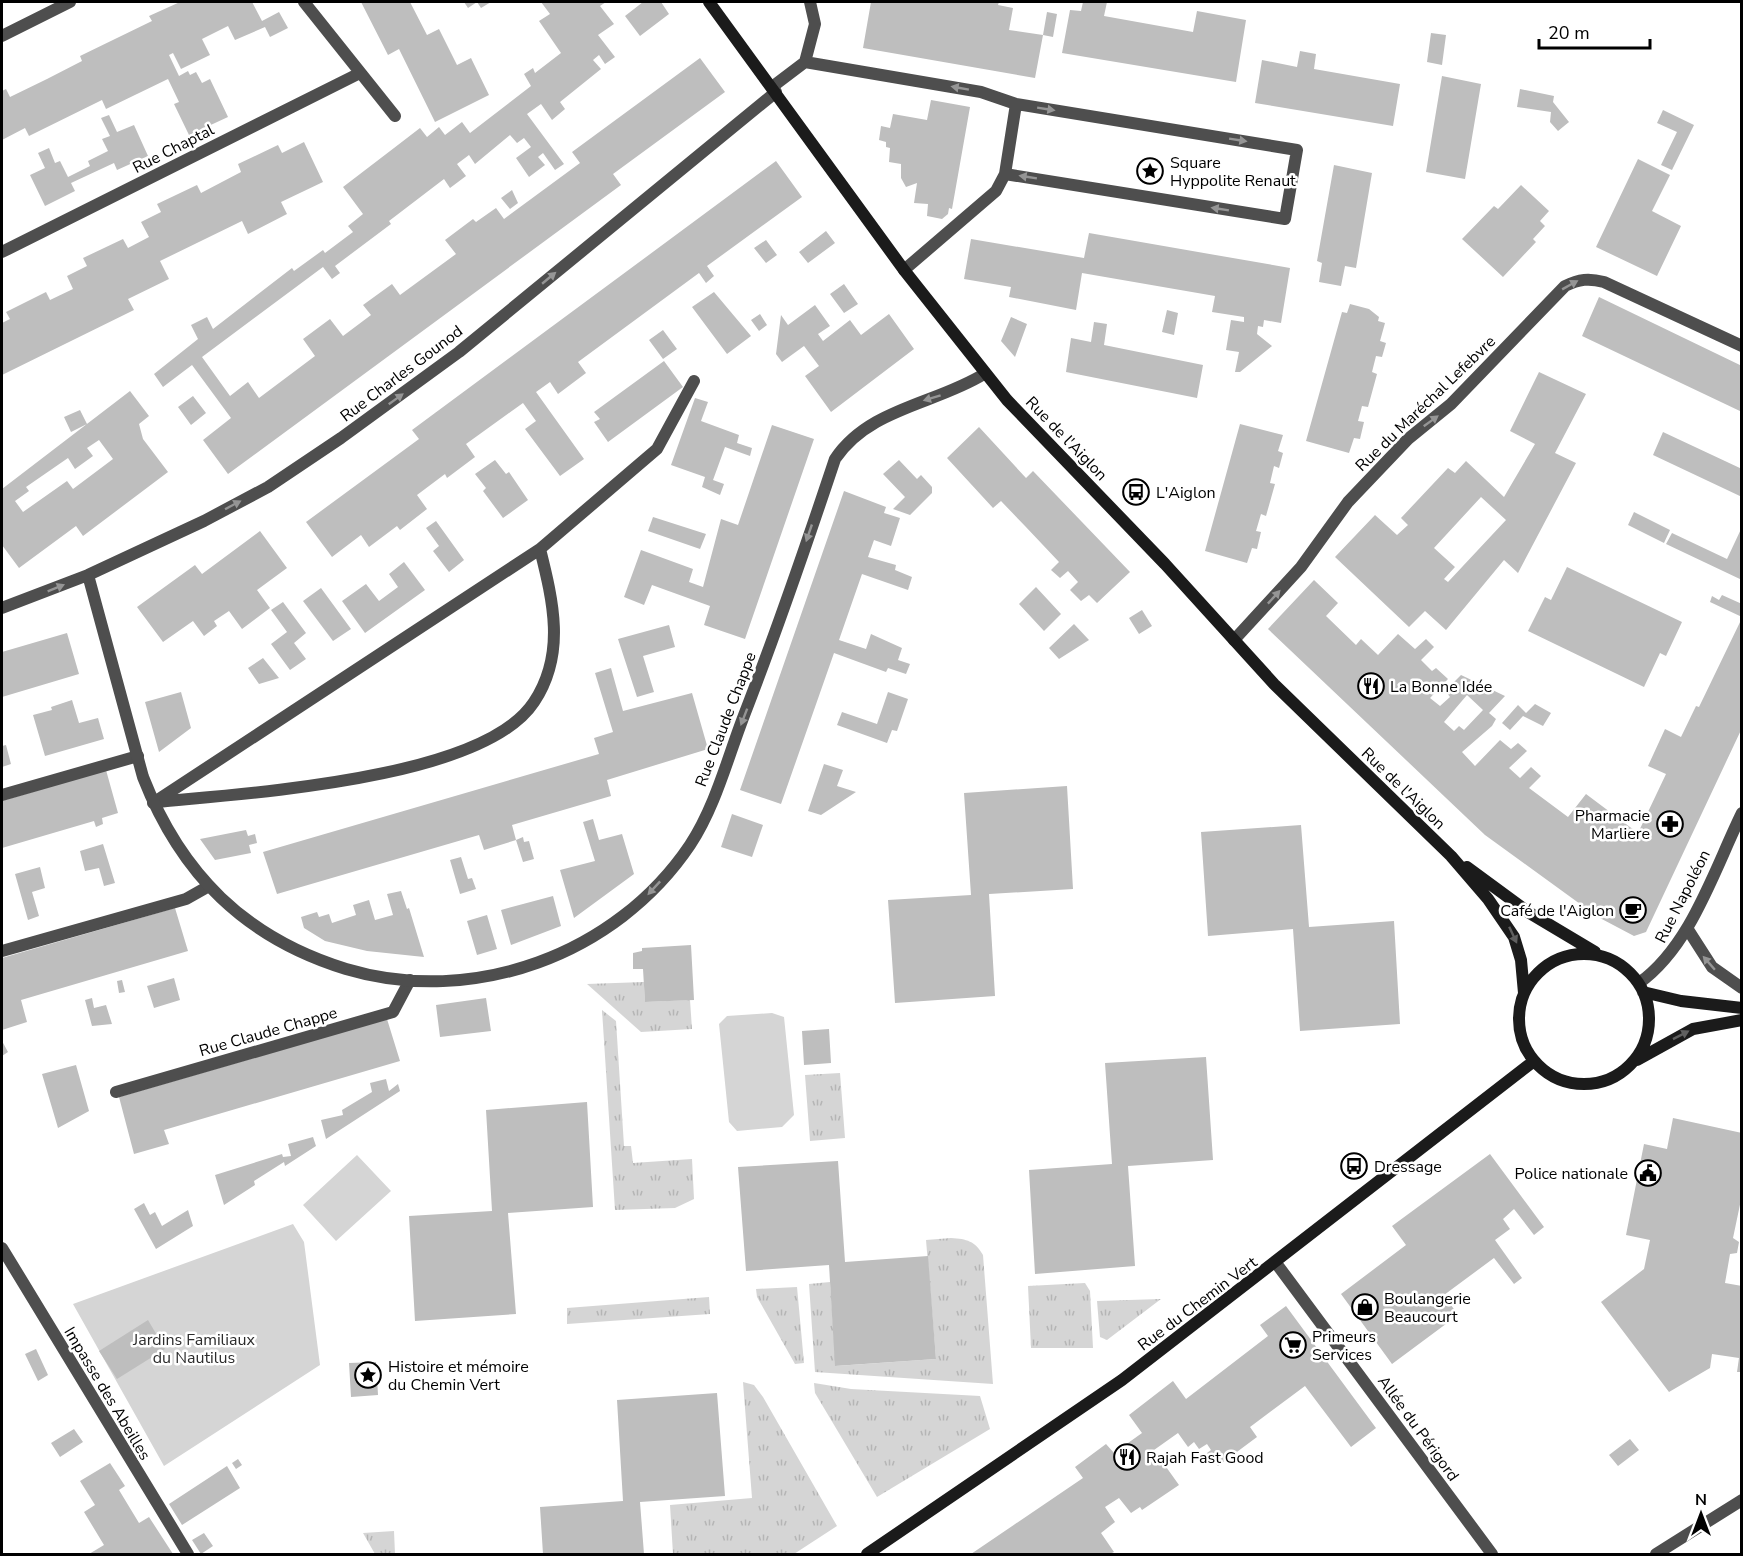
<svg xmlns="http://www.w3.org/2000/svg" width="1743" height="1556" viewBox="0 0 1743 1556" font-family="'Nunito Sans',sans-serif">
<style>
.grass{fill:url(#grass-tufts)}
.park{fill:#d5d5d5}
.building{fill:#bebebe;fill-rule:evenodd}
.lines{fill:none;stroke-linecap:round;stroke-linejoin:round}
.lane{stroke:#4e4e4e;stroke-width:12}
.street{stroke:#4e4e4e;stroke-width:12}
.secondary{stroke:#1b1b1b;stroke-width:12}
.oneway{fill:#959595}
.oneway2{fill:#5f5f5f}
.labels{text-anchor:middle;stroke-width:5;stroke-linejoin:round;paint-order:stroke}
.street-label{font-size:16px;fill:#000;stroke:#fff}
.poi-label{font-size:16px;fill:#000;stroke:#fff;text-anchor:start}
.park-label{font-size:16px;fill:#2c2c2c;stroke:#fff}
</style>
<defs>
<pattern id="grass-tufts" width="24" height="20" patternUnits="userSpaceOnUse" patternTransform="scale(1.5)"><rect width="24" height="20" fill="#d5d5d5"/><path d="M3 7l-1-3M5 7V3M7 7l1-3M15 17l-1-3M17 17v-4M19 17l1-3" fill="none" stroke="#b5b5b5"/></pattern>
</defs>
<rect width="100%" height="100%" fill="#fff"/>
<path class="grass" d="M644,982L645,1002L690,1000L692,1029L641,1032L587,984Z
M602,1010L616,1021L624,1146H631L633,1163L692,1159L694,1199L675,1208L615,1210Z
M840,1073L845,1138L810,1141L805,1075Z
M951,1238C967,1239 975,1241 983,1255L993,1384L815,1372L809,1284L830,1282L836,1366L936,1359L926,1240Z
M1085,1283L1090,1291L1093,1348H1031L1028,1286Z
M797,1287L804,1363L795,1364L757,1297L756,1289Z
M709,1297L710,1314L567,1324V1308Z
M1161,1299L1107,1340L1100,1337L1097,1301Z
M743,1382L754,1385L763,1397L837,1526L794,1554H673L670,1505L752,1498Z
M814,1383L851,1389L980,1396L990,1429L877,1497L815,1393Z
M394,1531L395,1554H375L363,1533Z"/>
<path class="park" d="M772,1013L784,1017L794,1115L782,1127L737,1131L729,1122L719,1024L727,1016Z
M357,1155L391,1191L336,1241L303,1205Z
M293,1224L304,1242L320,1365L164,1466L73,1304Z"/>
<path class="building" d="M180,2H252L262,21L279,12L288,28L270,37L265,27L235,40L228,26L202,39L210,55L181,69L173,53L169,55L179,76L188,71L190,75L196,72L202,83L210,79L228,117L189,135L174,104L179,102L168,79L106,109L102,100L29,136L25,128L2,140V91L6,89L10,97L47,79L82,61L80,56L152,21L149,16Z
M361,2H410L427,35L439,29L457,65L471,58L489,95L435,122L399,49L388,55Z
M464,2H491L481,8L477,2L468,8Z
M541,2H606L600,6L614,24L598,35L615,57L605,64L599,55L593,60L601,69L560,102L565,109L552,120L541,104L527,114L564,164L555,170L543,153L538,157L545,165L529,177L516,158L531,147L524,138L517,143L510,135L475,164L469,155L457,164L466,176L450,188L444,179L389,221L391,224L335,266L340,273L332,279L323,267L202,357L230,396L248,382L259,398L315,356L303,339L330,319L343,336L371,315L363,305L392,284L400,295L456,254L445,240L473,219L476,222L496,208L504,219L512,213L580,163L572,152L700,58L725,92L613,174L621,185L228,474L203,440L231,418L192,365L163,387L154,374L198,339L191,325L207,317L213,329L292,268L294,271L323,250L325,253L353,232L348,226L363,214L343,187L394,148L420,128L427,137L439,127L445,135L462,122L470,133L531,86L524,74L533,68L535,73L561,53L539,21L550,14Z
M643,2H661L669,14L640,36L625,16Z
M871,2H999L998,5L1013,8L1009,30L1043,35L1035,78L863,48Z
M1083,2H1107L1104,16L1193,32L1197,11L1246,20L1236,82L1062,53L1070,10L1081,11Z
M1047,12L1057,14L1053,37L1043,35Z
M1431,33L1446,35L1442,65L1427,62Z
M1300,51L1316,54L1314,69L1400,84L1393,126L1255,103L1262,60L1297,67Z
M1442,76L1481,84L1465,179L1426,172Z
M1520,89L1554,96L1553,102L1569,122L1558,131L1550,122L1551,112L1517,107Z
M931,100L970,107L952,209L949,208L948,214L942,219L927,216L928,204L914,203L917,183L906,187L901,178V164L889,162L890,148L886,147V142L879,140L881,126L890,128L893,114L927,120Z
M1663,110L1694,125L1672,170L1661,165L1677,132L1657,123Z
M109,115L117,132L134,125L148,156L117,170L114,163L71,183L75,191L45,206L30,175L45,168L38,153L49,148L55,163L60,161L68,177L90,166L88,161L108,151L102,139L110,136L101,118Z
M304,142L323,182L281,202L287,214L248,234L242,221L160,261L169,279L128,299L134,310L2,375V323L10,319L6,312L46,292L50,300L73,289L67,276L87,266L83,258L123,239L128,248L149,237L141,222L161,212L157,204L197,185L201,193L241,172L238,164L278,145L282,153Z
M1638,159L1670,175L1652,211L1681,226L1657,276L1596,247Z
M776,161L802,197L707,266L714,276L706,283L699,273L578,362L586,373L558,394L550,382L536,392L584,459L560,476L525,429L536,421L523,403L466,444L475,457L447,478L445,474L417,495L427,509L400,530L397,526L369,547L361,535L332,557L306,522L419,439L412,430Z
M1334,165L1372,173L1356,268L1345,266L1341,286L1319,282L1322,263L1317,261Z
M1521,185L1549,211L1540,221L1545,226L1533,239L1536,242L1503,277L1462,239L1494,206L1498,209Z
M512,190L518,203L510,209L501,198Z
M826,231L835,243L808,263L799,252Z
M1089,233L1290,268L1281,323L1264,320L1263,327L1258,326L1257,334L1272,346L1240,372H1235L1239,352L1226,350L1231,320L1244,322V317L1212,312L1215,296L1082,273L1076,310L1009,297L1011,287L964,279L971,239L1084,258Z
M766,240L777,255L766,263L754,248Z
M844,284L858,304L844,313L830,294Z
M714,292L751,336L727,354L692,307Z
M1599,297L1742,366V412L1582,336Z
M1350,304L1369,309L1379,317L1378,321L1385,323L1380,341L1386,343L1382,357L1376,356L1372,372L1377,374L1368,407L1362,406L1358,421L1364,422L1360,439L1354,438L1349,453L1306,441L1342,312L1347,313Z
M815,305L830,326L818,334L823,341L850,320L861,335L889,314L914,349L831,412L805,376L819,366L804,346L782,362L776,354L781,315L788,325Z
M1167,310L1178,313L1174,335L1162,332Z
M760,314L767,325L759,331L751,320Z
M1011,317L1027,324L1015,357L1001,341Z
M1094,322L1107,324L1104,345L1203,365L1197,398L1066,372L1071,338L1091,342Z
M663,330L677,349L663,359L649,340Z
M664,361L683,387L608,442L594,422L600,419L594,412Z
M1539,372L1586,394L1555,453L1576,463L1518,573L1504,560L1446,630L1425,611L1409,627L1335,557L1375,515L1397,535L1408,525L1401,518L1448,468L1455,473L1466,461L1504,497L1535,444L1510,431ZM1481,497L1506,520L1448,582L1444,579L1455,567L1434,548Z
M130,391L149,416L139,424L143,439L168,472L83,536L76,526L19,568L2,545V489ZM99,440L113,459L73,489L67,481L23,512L15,501L29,491L26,487L68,458L75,469L93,456L87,448Z
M193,396L206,413L191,425L178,407Z
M695,398L708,402L701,421L739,435L737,443L752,448L750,456L725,447L713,480L724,484L720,495L702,487L705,477L671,465Z
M80,410L87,424L71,432L64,417Z
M1240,424L1283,435L1278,451L1283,453L1279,468L1274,466L1270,483L1275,484L1266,516L1261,514L1256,531L1261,532L1257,549L1252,548L1247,563L1205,551Z
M772,425L814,439L745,639L704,625L710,606L652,585L644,605L624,597L641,550L693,569L689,582L703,587L721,519L738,525Z
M979,427L1026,478L1033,471L1130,572L1097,603L1089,595L1081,601L1070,590L1078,582L1068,571L1060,578L1051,570L1059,562L1025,526L1001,501L993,508L947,458Z
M1663,432L1742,469V497L1653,455Z
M495,460L506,474L509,472L528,500L503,518L483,491L486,488L475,474Z
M899,460L917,479L921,475L932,487V493L910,515L893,509L905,497L883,474Z
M844,491L886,507L884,513L900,518L891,546L874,540L868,557L896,565L895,570L912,577L908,590L862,574L839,640L866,649L871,634L902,648L898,660L910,664L906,674L888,668L886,672L834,653L781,804L740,790Z
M1634,512L1670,530L1664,543L1628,525Z
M653,517L706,534L700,549L648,531Z
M436,521L464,560L449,572L433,551L439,546L426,528Z
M1742,527V580L1666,544L1672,533L1727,559Z
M260,531L287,568L257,590L270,608L242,629L229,611L214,621L217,626L204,636L193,621L163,642L137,607L195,565L202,574Z
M404,562L425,590L365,633L342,601L366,584L379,601L398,587L389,574Z
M1567,567L1682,622L1666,656L1660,653L1644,687L1528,631L1545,597L1551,600Z
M1314,580L1338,603L1326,616L1356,645L1361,639L1378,655L1398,634L1415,649L1426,639L1434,647L1421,660L1432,671L1436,668L1448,679L1430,698L1440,706L1450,697L1447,693L1449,687L1461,675L1505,696L1489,713L1496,719L1492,726L1462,752L1475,766L1500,740L1511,749L1518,743L1527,751L1509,768L1520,778L1531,767L1541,776L1529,788L1568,817L1586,794L1638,833L1666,774L1648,766L1665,729L1681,737L1696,706L1699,707L1742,618V728L1646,932L1634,936L1598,917L1485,835L1268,629ZM1467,695L1483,710L1464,730L1459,726L1454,731L1444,722Z
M1036,587L1061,614L1044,631L1019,604Z
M321,588L351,629L333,641L303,601Z
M1722,595L1742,604V617L1710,602L1712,596L1719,600Z
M283,602L306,633L294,643L306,659L290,670L271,644L287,632L271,610Z
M1142,610L1152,626L1139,634L1129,618Z
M1074,624L1089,640L1059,659L1049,648Z
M669,625L675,647L643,656L654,692L637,697L618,639Z
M67,633L79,674L2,697V652Z
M263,658L279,678L259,684L248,668Z
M611,668L623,711L692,693L708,749L607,780L611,796L512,825L516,840L523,837L524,842L529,841L534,859L523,862L516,840L484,850L479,835L277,894L263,852L599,754L594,738L613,732L595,673Z
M181,692L191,728L159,752L145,702Z
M888,692L908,699L897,731L892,730L887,743L837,725L842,712L877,724Z
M72,700L79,723L98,718L104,739L45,756L33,715L52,710L51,707Z
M1535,704L1551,713L1543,726L1523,716L1510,730L1502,723L1518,705L1526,713Z
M6,745L11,764L2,767V746Z
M824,764L843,770L837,786L856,792L821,815L808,811Z
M106,770L118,813L102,818L103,824L96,827L94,821L2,848V801Z
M1067,786L1073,889L989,894L995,996L895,1003L888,900L971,895L964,793Z
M732,814L763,825L752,857L721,847Z
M593,819L599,840L622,834L634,874L574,918L560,870L595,861L583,822Z
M1301,825L1309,927L1394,921L1400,1024L1300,1031L1293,929L1208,936L1201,832Z
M246,830L248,836L255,834L257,843L249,845L251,853L215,860L200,839Z
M103,844L115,883L104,886L99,868L85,871L80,851Z
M461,857L468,879L472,878L476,889L460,894L450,860Z
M40,867L45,888L32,892L39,916L28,920L15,874Z
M401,891L407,909L409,908L424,957L367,951L325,941L304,928L301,917L317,912L319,917L329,914L332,923L356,915L353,905L369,900L375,920L393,915L387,894Z
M553,896L561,926L511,945L501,910Z
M175,908L188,951L21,1000L27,1022L2,1030V958Z
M487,915L497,949L477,955L467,921Z
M691,945L694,1000L645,1002L643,969H633V953L642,951V948Z
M174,978L180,1000L154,1008L147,986Z
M122,980L125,992L119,993L117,981Z
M92,998L94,1008L106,1005L112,1024L92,1026L85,1000Z
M486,998L491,1031L440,1037L436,1005Z
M387,1019L400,1061L164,1130L169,1144L134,1154L119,1097Z
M829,1029L831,1063L804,1065L802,1031Z
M2,1041L8,1052L2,1056Z
M1206,1057L1213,1160L1128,1166L1135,1266L1035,1274L1029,1170L1112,1164L1105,1063Z
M76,1065L89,1111L58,1128L42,1074Z
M386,1079L389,1091L398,1084L400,1091L326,1139L321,1120L343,1115L342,1110L372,1092L370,1083Z
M587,1102L593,1207L508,1213L516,1314L415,1321L409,1216L492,1211L486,1110Z
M1673,1118L1742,1133V1195L1733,1238L1739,1242L1737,1253L1730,1254L1725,1283L1742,1286V1372H1737L1739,1358L1712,1354L1710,1368L1669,1392L1601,1302L1644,1269L1650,1240L1626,1235L1644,1144L1667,1149Z
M313,1137L316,1146L285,1166L284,1162L254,1181L255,1185L224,1205L215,1175L282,1154L283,1157L291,1156L288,1144Z
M1490,1154L1544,1227L1534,1235L1514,1209L1503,1219L1510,1229L1495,1240L1522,1278L1514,1284L1494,1258L1444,1295L1458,1315L1392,1364L1341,1294L1406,1245L1392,1226Z
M838,1161L845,1262L928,1256L936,1359L835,1366L829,1265L746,1271L738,1167Z
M144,1203L150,1215L155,1212L162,1226L188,1210L193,1226L156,1249L134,1209Z
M1286,1306L1376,1428L1351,1447L1305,1386L1250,1427L1257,1437L1218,1466L1207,1453L1211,1450L1207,1444L1199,1449L1194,1442L1188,1447L1178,1433L1154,1450L1179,1485L1142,1510L1140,1507L1131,1513L1119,1498L1105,1507L1115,1522L1101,1533L1114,1552L1110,1554H971L1083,1478L1075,1467L1106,1444L1114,1453L1142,1433L1129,1415L1173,1381L1186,1399L1268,1336L1260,1325Z
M148,1320L165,1349L117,1379L99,1351Z
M36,1349L48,1375L38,1381L25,1354Z
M376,1362L378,1395L351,1397L349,1363Z
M717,1393L725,1496L640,1502L644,1554H543L540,1507L623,1501L617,1400Z
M74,1429L83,1442L60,1457L51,1443Z
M1630,1439L1639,1450L1618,1466L1609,1455Z
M238,1459L242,1465L236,1469L232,1463Z
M110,1463L125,1486L119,1490L139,1523L149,1517L173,1554H89L104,1545L84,1512L95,1505L80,1481Z
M227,1466L240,1488L182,1525L169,1504Z
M204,1533L213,1546L201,1554L192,1540Z"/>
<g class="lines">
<path class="lane" d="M805,62L981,92L1016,104
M772,87L805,62L815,24L810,2
M904,270L996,191L1005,174L1016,104L1297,150L1285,219L1005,174
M2,795L138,756
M157,802C246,793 483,780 534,702C566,654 553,601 540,549
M153,803L540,549L657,449L694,381
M2,951L186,899L209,886
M116,1092L393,1012L410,980
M2,1248L188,1554"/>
<path class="street" d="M304,2L395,116
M2,36L70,2
M2,252L360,73
M88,575L143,777C181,874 245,938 346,969C473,1007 616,955 690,845C715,807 727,760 743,718C776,633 806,546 835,459C869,408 936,404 984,374
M2,608L88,575L204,521L268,487L341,438L459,352L776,92
M1234,640L1301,567L1348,502L1408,439L1451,404L1565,286C1579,279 1589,278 1604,282L1742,346
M1687,928L1712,967L1742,988
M1639,983C1691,946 1714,870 1742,813
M1276,1263L1492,1554
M1656,1554L1742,1500"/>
<path class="secondary" d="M709,2L904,270L1007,400L1165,564L1274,684L1451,856L1488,899L1514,937L1521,960L1524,993
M1467,867L1528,912L1595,952
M1519 1019a65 65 0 1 1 130 0a65 65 0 1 1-130 0Z
M1643,992L1681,1001L1742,1008
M1637,1060L1693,1029L1742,1020
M867,1554L1122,1380L1534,1061"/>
</g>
<defs><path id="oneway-solid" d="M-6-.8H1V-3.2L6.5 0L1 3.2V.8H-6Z" transform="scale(1.5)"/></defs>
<g class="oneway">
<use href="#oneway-solid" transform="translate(960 88) rotate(-170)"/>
<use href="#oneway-solid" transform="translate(1046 109) rotate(9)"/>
<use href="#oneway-solid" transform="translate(1238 140) rotate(9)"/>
<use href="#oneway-solid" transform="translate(1028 177) rotate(-171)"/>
<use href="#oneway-solid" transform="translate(1220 209) rotate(-171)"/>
<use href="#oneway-solid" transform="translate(549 278) rotate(-40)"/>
<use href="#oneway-solid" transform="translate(1570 285) rotate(-29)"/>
<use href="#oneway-solid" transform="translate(932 398) rotate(163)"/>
<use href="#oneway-solid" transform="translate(396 399) rotate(-36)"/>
<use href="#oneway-solid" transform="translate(1431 421) rotate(-36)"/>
<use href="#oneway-solid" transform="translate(233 505) rotate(-28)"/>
<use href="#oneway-solid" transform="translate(809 533) rotate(109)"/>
<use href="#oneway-solid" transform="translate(56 588) rotate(-22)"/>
<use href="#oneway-solid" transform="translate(1274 597) rotate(-47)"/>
<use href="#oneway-solid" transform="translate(744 717) rotate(111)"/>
<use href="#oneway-solid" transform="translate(654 888) rotate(133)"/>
<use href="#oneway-solid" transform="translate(1709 963) rotate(-131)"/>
</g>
<g class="oneway2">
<use href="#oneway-solid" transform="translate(1513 935) rotate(65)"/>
<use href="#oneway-solid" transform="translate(1681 1035) rotate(-27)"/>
</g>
<defs>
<g id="sight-ring" transform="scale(1.35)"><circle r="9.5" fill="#fff" stroke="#000" stroke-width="1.5"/><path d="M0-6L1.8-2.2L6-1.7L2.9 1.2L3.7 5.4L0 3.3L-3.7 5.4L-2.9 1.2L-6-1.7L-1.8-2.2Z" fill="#000"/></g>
<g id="bus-ring" transform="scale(1.35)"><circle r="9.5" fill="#fff" stroke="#000" stroke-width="1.5"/><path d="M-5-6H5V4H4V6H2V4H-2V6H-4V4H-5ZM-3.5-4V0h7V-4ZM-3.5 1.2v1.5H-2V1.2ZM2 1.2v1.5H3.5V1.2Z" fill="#000"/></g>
<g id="restaurant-ring" transform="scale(1.35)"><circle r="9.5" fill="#fff" stroke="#000" stroke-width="1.5"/><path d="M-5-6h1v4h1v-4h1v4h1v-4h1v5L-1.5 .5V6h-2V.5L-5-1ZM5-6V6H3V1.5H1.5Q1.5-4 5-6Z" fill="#000"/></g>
<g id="pharmacy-ring" transform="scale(1.35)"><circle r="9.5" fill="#fff" stroke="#000" stroke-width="1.5"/><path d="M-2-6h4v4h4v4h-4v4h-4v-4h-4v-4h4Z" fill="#000"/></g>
<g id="cafe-ring" transform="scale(1.35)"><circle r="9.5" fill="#fff" stroke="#000" stroke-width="1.5"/><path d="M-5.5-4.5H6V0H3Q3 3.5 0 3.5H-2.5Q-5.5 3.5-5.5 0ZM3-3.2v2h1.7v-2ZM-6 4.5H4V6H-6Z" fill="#000"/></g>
<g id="civic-ring" transform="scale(1.35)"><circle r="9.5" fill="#fff" stroke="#000" stroke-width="1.5"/><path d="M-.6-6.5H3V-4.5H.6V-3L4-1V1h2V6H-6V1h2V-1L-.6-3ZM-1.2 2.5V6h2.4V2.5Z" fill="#000"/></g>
<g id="shop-ring" transform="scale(1.35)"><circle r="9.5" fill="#fff" stroke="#000" stroke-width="1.5"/><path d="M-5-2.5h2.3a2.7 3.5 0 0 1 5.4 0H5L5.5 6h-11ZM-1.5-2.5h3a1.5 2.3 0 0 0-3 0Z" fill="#000"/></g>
<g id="supermarket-ring" transform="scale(1.35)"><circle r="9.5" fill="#fff" stroke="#000" stroke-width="1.5"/><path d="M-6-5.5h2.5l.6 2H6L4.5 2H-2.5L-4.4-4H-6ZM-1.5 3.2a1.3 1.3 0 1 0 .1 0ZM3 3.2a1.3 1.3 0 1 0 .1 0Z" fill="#000"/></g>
</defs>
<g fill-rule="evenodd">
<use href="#sight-ring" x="1150" y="171"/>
<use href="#bus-ring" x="1136" y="492"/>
<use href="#restaurant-ring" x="1371" y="686"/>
<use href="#pharmacy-ring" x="1670" y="824"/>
<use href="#cafe-ring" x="1633" y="910"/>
<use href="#bus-ring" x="1354" y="1166"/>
<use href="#civic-ring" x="1648" y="1173"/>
<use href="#shop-ring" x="1365" y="1307"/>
<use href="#supermarket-ring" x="1293" y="1345"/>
<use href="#sight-ring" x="368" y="1375"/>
<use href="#restaurant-ring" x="1127" y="1457"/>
</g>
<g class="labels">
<g class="street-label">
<text transform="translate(173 148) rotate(-27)" y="6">Rue Chaptal</text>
<text transform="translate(401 373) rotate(-37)" y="6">Rue Charles Gounod</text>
<text transform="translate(1425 403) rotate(-44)" y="6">Rue du Maréchal Lefebvre</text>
<text transform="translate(1067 438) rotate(46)" y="6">Rue de l'Aiglon</text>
<text transform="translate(725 719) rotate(-69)" y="6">Rue Claude Chappe</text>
<text transform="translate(1404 788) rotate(44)" y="6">Rue de l'Aiglon</text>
<text transform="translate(1682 896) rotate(-63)" y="6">Rue Napoléon</text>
<text transform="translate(268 1031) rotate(-16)" y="6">Rue Claude Chappe</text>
<text transform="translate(1197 1303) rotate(-37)" y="6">Rue du Chemin Vert</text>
<text transform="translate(108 1393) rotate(59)" y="6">Impasse des Abeilles</text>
<text transform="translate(1419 1428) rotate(54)" y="6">Allée du Périgord</text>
</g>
<g class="poi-label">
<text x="1170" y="168">Square<tspan x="1170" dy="18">Hyppolite Renaut</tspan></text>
<text x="1156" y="498">L'Aiglon</text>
<text x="1390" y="692">La Bonne Idée</text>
<text x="1650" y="821" text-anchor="end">Pharmacie<tspan x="1650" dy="18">Marliere</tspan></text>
<text x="1614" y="916" text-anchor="end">Café de l'Aiglon</text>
<text x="1374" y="1172">Dressage</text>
<text x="1628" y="1179" text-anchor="end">Police nationale</text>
<text x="1384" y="1304">Boulangerie<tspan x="1384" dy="18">Beaucourt</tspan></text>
<text x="1312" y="1342">Primeurs<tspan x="1312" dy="18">Services</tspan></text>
<text x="388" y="1372">Histoire et mémoire<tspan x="388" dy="18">du Chemin Vert</tspan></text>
<text x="1146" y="1463">Rajah Fast Good</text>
</g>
<g class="park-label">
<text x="194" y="1345">Jardins Familiaux<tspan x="194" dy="18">du Nautilus</tspan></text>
</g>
</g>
<rect width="1743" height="1556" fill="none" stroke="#000000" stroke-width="6"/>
<g transform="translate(1701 1514)" stroke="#ffffff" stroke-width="4.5" paint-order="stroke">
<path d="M0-4.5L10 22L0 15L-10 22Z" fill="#000000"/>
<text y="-9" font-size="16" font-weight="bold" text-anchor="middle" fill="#000000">N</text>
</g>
<path d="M1539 39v9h111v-9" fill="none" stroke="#000000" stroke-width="3"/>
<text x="1548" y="39" font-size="18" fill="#000000" stroke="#ffffff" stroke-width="4.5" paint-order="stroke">20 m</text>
</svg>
